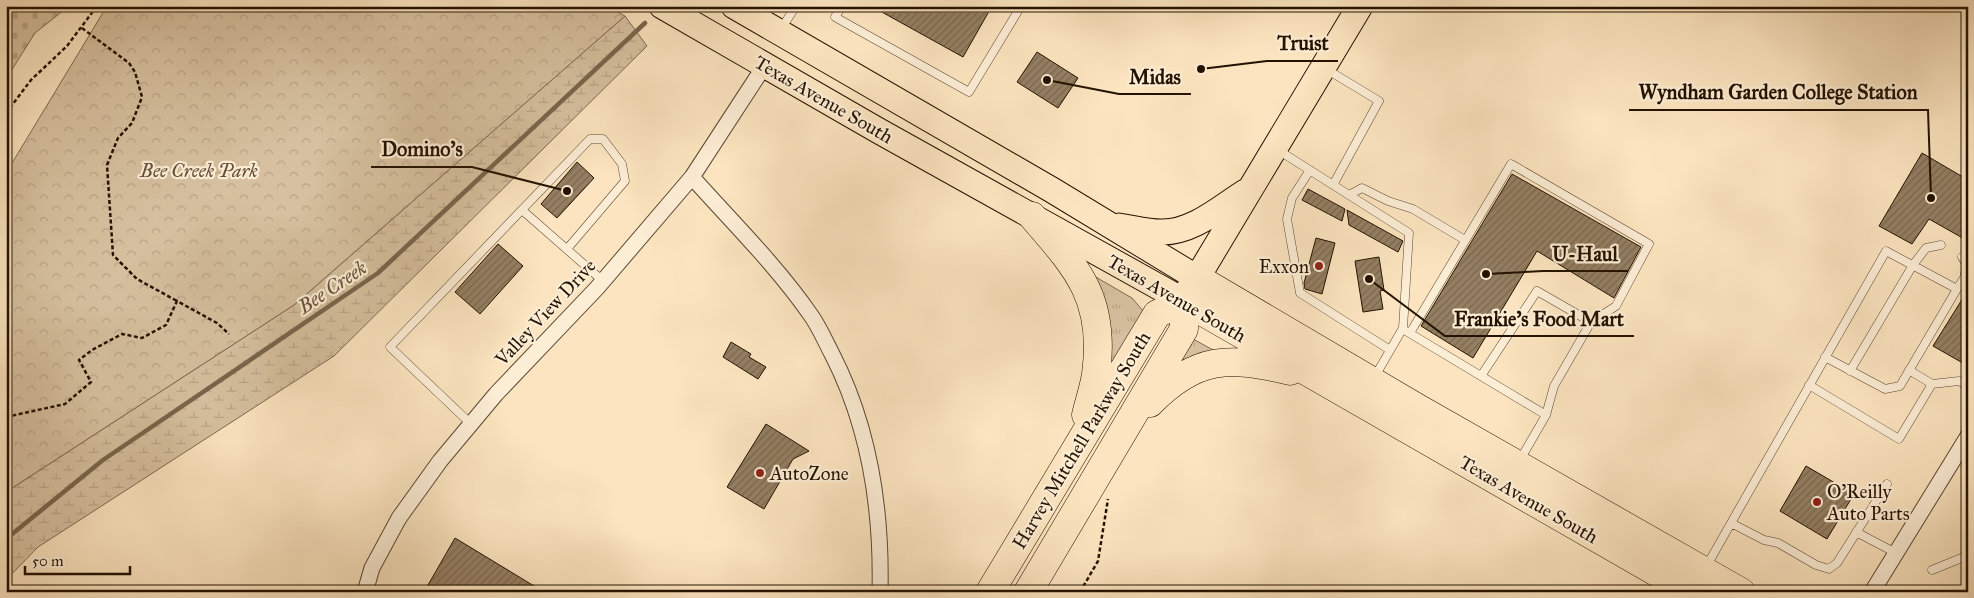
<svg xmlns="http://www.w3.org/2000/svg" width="1974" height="598" viewBox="0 0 1974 598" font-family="'IM FELL Great Primer',serif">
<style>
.grass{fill:url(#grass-tufts);stroke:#7d6950}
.wetland{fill:url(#wetland-marsh);stroke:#7d6950}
.cemetery{fill:url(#cemetery-stones);stroke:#7d6950}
.park{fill:url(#park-crowns);stroke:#7d6950}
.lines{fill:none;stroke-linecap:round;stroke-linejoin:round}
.stream{stroke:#79654c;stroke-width:4.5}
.building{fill:url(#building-hatch);stroke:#241200}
.lane-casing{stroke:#5a4630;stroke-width:9}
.street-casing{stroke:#5a4630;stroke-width:17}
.primary-casing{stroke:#241200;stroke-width:27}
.highway-casing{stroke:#241200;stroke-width:29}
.path{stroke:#241200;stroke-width:2.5;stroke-dasharray:4 2.5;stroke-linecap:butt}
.lane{stroke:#fcedd5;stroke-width:8}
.street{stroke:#fcedd5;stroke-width:15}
.primary{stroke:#fbe4bf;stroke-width:25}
.highway{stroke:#fbe4bf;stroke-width:28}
.poi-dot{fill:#8f2418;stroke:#fcedd5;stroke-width:2}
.labels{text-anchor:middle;stroke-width:4.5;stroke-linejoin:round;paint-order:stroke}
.street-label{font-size:19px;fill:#241200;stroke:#fcedd5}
.park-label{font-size:19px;font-style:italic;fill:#624f38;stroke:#fcedd5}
.poi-label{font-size:19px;fill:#241200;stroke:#fcedd5;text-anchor:start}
.water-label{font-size:20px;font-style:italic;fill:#645139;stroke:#fcedd5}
.leader{fill:none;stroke:#241200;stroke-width:2}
.callout-dot{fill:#241200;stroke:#fcedd5;stroke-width:2}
.callout-label{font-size:20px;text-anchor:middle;font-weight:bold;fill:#241200;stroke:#fcedd5;stroke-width:4.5;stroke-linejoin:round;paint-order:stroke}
</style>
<defs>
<pattern id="grass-tufts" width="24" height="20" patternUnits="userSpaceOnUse" patternTransform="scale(1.25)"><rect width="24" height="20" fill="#d6c09f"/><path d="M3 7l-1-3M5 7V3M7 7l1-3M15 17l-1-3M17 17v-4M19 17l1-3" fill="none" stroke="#b8a487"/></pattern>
<pattern id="wetland-marsh" width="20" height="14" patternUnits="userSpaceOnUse" patternTransform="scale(1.25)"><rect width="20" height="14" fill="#d6c09f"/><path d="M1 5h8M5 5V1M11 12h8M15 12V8" fill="none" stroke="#b8a487"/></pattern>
<pattern id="cemetery-stones" width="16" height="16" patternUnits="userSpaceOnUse" patternTransform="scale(1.25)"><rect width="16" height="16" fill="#d6c09f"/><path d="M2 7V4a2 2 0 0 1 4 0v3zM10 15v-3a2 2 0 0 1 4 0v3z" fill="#b8a487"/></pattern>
<pattern id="park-crowns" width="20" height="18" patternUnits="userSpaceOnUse" patternTransform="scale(1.25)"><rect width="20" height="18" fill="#d6c09f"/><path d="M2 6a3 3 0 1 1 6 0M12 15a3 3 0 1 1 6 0" fill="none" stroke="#b8a487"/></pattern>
<pattern id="building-hatch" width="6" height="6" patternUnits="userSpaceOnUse" patternTransform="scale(1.25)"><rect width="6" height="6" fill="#947f63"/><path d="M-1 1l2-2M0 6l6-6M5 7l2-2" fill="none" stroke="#79674f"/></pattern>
</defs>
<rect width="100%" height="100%" fill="#fbe4bf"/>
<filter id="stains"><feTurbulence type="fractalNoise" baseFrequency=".004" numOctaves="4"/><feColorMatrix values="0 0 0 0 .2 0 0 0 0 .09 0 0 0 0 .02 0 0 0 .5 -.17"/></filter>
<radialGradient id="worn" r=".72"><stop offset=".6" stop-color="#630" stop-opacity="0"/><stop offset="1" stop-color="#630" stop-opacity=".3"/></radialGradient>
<path class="grass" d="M1094,276L1132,298L1144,312L1105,379Z
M1193,339L1215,351L1165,374Z"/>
<path class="wetland" d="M625,16L647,46L334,356L38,547L6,580V492L294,305Z"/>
<path class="cemetery" d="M6,6H69L35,33L6,79Z"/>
<path class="park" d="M107,6H607L625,16L294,305L6,492V173Z"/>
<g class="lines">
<path class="stream" d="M6,539L103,460L378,273L645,23"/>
</g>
<path class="building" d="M871,6H992L963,57Z
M1037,52L1078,78L1058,108L1017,82Z
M1922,153L1968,180V241L1929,219L1912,244L1879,226Z
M577,162L594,178L557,218L541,204Z
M1512,174L1641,247L1614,298L1537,251L1473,358L1421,326Z
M1308,189L1345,209L1342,221L1302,200Z
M1347,210L1403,241L1398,252L1349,225Z
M1316,238L1335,243L1322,294L1305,289L1304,283Z
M498,244L523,266L480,314L455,292Z
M1379,257L1384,290L1380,291L1383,309L1363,312L1355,261Z
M1968,290V366L1933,346Z
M731,342L751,354L749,357L766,367L758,379L723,357Z
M766,424L809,451L793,459L764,509L727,487Z
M1806,466L1854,494L1827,539L1780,511Z
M455,538L544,592H424Z"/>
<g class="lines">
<g class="lane-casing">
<path id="lane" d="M842,6L835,17L969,92L1021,6
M781,29L796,6
M1326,69L1379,101L1333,185
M1278,150L1409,233L1403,328L1374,378
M1310,170L1292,198L1287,219L1300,293L1390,350
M1349,195L1362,188L1388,201L1413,209L1465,240
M522,210L603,281
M1957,289L1964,278L1967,265L1962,257
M1406,331L1546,415
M1410,333L1511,164L1649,244L1616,306L1591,322
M1909,370L1932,384
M1850,371L1913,265L1926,248L1941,245
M1481,376L1537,291L1591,322L1554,386L1546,415L1520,460
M1809,385L1899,439L1932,384L1959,381L1968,386
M471,424L390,347L590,139H603L622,164L625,181L567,249
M1731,523L1764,540L1778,543L1816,565L1829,569L1837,563L1887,484
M1856,532L1896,553
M1706,567L1886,251L1957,289L1900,386L1885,389L1825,357
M1932,570L1964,557L1968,551"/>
</g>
<g class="street-casing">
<path id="street" d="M692,177C732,222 776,265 810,314C819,326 825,341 832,354C870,428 882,509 880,592
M365,592L372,568L399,518L440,461L496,394L597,288L692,177L765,65
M1872,592L1968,436"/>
</g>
<g class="primary-casing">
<path id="primary" d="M662,6L879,131L1184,301
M734,6L1052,190L1197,278L1360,6
M1119,226C1133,228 1147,232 1161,232C1192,233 1220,208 1245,192"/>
</g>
<g class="highway-casing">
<path id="highway" d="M1032,216C1078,269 1106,299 1096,374C1094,388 1089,402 1086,415
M1184,301L1691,592
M1150,403C1196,356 1229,356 1290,371
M990,592L1157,314L1184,301
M1028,592L1184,329V301L1197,278L1416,407L1741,592"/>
</g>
<path class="path" d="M82,28L129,63L135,72L142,97L132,123L118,138L107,165L113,255L137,279L177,301
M6,113L31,80L67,46L97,6
M6,417L65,404L91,382L79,360L92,350L122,334L142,338L166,325L177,301L217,323L229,334
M1080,592L1098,561L1108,499"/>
<use href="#lane" class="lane"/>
<use href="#street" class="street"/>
<use href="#primary" class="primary"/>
<use href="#highway" class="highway"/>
</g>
<g class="poi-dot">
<circle cx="1319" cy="266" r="5"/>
<circle cx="760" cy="473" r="5"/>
<circle cx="1817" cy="502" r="5"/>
</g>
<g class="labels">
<g class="street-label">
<text transform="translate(824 99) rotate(30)" y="7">Texas Avenue South</text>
<text transform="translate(1177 298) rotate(30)" y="7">Texas Avenue South</text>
<text transform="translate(545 312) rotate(-47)" y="7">Valley View Drive</text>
<text transform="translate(1081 440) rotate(-59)" y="7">Harvey Mitchell Parkway South</text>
<text transform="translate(1529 499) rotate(30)" y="7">Texas Avenue South</text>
</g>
<g class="park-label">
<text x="199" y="177">Bee Creek Park</text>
</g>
<g class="poi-label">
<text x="1309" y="273" text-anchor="end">Exxon</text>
<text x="770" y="480">AutoZone</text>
<text x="1827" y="498">O'Reilly<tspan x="1827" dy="22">Auto Parts</tspan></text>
</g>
<g class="water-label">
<text transform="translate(332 287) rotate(-34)" y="7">Bee Creek</text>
</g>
</g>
<path class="leader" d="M1201 69L1267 61H1338M1047 80L1119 94H1191M1931 198L1928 110H1629M567 191L472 167H371M1486 274L1543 271H1628M1369 279L1445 336H1634"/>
<g class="callout-dot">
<circle cx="1201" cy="69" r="5"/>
<circle cx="1047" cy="80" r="5"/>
<circle cx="1931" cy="198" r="5"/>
<circle cx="567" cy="191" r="5"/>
<circle cx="1486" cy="274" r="5"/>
<circle cx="1369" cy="279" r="5"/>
</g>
<g class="callout-label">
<text x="1303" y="50">Truist</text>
<text x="1155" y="84">Midas</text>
<text x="1778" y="99">Wyndham Garden College Station</text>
<text x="422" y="156">Domino's</text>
<text x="1585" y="261">U-Haul</text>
<text x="1539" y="326">Frankie's Food Mart</text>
</g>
<rect width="1974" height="598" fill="none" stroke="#fbe4bf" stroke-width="25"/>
<rect x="8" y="8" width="1959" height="583" fill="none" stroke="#241200" stroke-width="2.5"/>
<rect x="12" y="12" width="1949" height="573" fill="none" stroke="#241200"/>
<path d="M25 566v8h105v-8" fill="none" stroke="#241200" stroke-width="2.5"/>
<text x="32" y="566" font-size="15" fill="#241200" stroke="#fcedd5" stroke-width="4" paint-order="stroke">50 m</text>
<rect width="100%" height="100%" filter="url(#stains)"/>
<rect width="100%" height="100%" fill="url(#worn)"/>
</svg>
